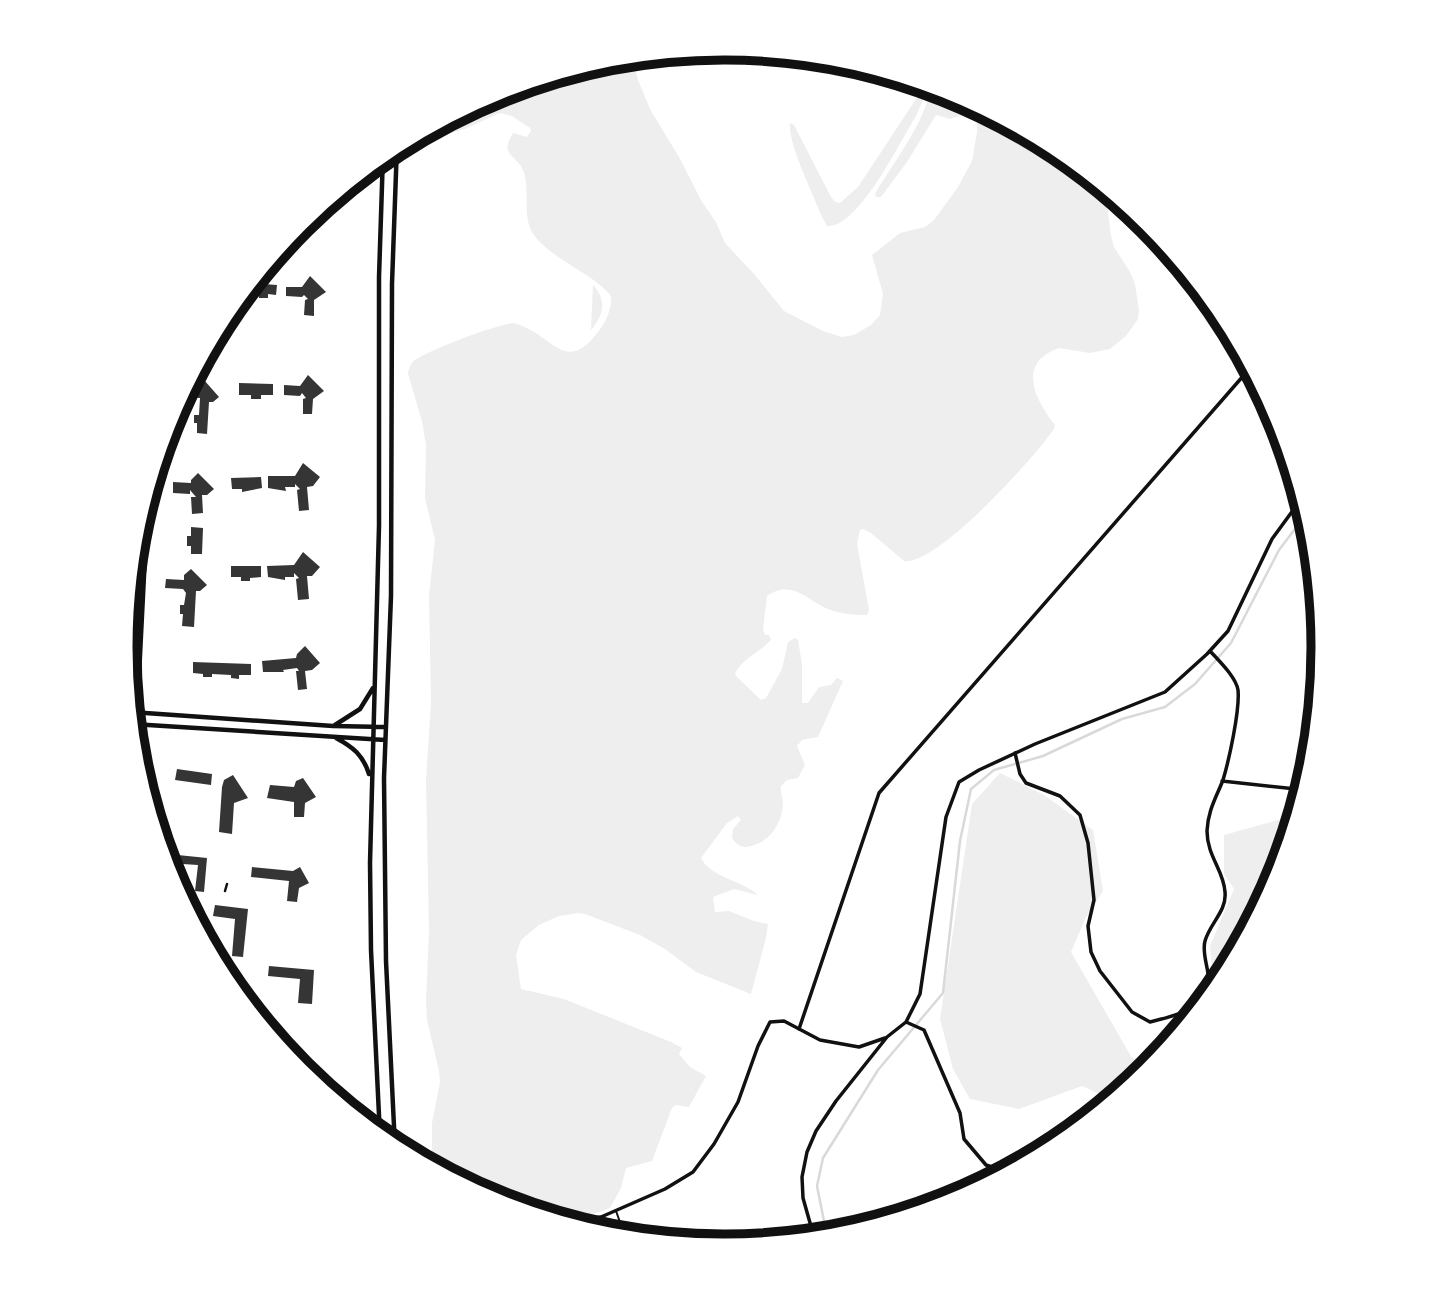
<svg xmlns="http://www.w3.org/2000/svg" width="1448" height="1293" viewBox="0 0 1448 1293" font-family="'Roboto Serif',serif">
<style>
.green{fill:#eee}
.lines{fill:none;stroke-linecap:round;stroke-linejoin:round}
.stream{stroke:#d9d9d9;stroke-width:2.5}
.building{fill:#353535}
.service{stroke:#111;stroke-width:2}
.pedestrian{stroke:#111;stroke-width:2.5}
.minor{stroke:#111;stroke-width:3.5}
.tertiary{stroke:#111;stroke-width:4.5}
.rim{fill:none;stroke:#111;stroke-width:9}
</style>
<rect width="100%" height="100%" fill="#fff"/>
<path class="green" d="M632,56L638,80L651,111L679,157L702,202L716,222L725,243L754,274L784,311L823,331L842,337L854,335L871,325L880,315L883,294L872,255L900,233L925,227L934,220L958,187L972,161L977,132L976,111L950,119L936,115L907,162L881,197H876L875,194C890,167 932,114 929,85L954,93L1057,148L1105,188L1111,236L1114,247L1130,272L1135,284L1139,310L1138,319L1126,336L1110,349L1090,353L1059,348C1016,363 1035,400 1055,425L1054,429C1034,458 937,566 904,561L871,533L863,529L860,530L857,544L869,610L867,615C855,615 840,614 828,609C807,600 792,579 767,596L763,630L765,635H769L771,640C760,652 741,659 735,674L737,677L761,700L766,698L782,669L788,642L795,638L798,640L802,664V703H808L819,687L831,685L837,678L843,681L818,737L802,740L797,746L805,765L798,778L787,780L781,786C780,793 783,797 783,803C782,823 771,841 751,846C742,849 737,845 732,838L733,829L741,820L738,816L727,823L701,858C711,878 742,880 758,895L734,889L713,897L715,912L729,911L754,921L768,924L766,938L751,994L696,972L665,949L640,935L585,914L578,913L559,916L539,925L521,940L516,955L521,989L564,999L671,1042L682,1048L679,1054L690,1067L706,1076L689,1107L676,1105L672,1108L652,1161L626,1168L621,1188L610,1208C548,1235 485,1195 432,1166V1123L440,1082L439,1071L427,1020L426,1001L429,932L426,780L431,703L429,595L435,540L425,498L426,445L422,421L408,374C409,368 410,364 415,360C432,349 492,326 513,323C552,332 564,377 598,332C606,322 612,309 611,296C594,274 551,259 534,235C521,217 531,189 523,170C515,153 499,156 513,133L527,137L531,131L530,128L512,116L500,113L465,129L415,143H411L409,140L495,93L607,59Z
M921,95L923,100L916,116C900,141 859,228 827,226L822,217C814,197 787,141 790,123L794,125L831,197L835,202L840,203L858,187L918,96Z
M593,285C607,300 604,315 591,330Z
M1000,773L1044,795L1093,830L1103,891L1086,917L1071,952L1132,1058L1155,1062L1147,1071L1112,1100L1082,1086L1019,1109L970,1099L953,1069L940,1019L972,804Z
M1296,815L1277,876L1222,980L1214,990L1210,946L1234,889L1224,874V835Z"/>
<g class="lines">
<path class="stream" d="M830,1235L824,1221L817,1186L823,1158L878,1070L943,993L960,841L971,789L994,770L1043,756L1122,719L1165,707L1195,684L1231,643L1279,550L1307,513"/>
</g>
<path class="building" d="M310,276L326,292L314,300V316L304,315L305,300L308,299L304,295L302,297L286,296V287H302Z
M251,283L277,285L276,295L268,294V298H259V294H250Z
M308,375L324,391L313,399L312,414H303V399L306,398L302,393L300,396L284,395V385L300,386Z
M204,380L219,397L213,402H209L207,434L197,433V423H194V415H199L200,398L181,397L186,389H197V385Z
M239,383L273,384V395H261V399H251V395H239Z
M303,463L320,477L313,486L307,487L309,510L299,511L297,490L300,489L295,484V487H285L286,491L268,488V476H295Z
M198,473L214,489L207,495H202L203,513L192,514L191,497H196L190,490V494L173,493V482L191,483V480Z
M261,477L262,488L242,492V489H232L231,478Z
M191,527L203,528L202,554H191V546H187V536H191Z
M303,552L320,567L312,576H307L309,599L298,600L296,579L299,578L294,573V577H285V580L268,577L267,566L294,565Z
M231,566H261V577L250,578V581H241V577H231Z
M191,569L207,585L200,591H196L194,627L182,626L183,614H180V605H184L186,593L183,589L165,588L166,579L184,580V575Z
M305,646L320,663L312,670L305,671L307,689L298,690L296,671H299L297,668L283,670L284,672H263L262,661L296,658L297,654Z
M193,662L251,664V675H239V679L231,678V675L212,674V677H203V674L193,673Z
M177,769L212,774L211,785L175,780Z
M233,775L248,798L234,803L232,834L219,832L222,787L224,780Z
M303,778L316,797L305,803L304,817H294V802L267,798L270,785L294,787L296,781Z
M168,854L207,858L204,892L195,891L198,865L167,863Z
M252,867L293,871L300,867L309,883L299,888L297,902L287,901L289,881L251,877Z
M215,905L248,909L243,957L232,956L235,919L213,916Z
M269,966L314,970L312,1004L298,1003L300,979L268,976Z"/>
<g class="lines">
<path class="service" d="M616,1211L625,1236"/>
<path class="pedestrian" d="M225,891L227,884"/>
<path class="minor" d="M137,725L149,486
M1015,753L1020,774L1026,783L1060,796L1080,815L1088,843L1094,900L1088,926L1091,952L1100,971L1132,1012L1150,1022C1166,1018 1192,1012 1203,998C1217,980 1200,959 1205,941C1210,923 1227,911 1225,892C1224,871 1207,856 1207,831C1208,810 1216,798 1223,780C1229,760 1240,710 1238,690C1236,677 1219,661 1210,651
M1222,781L1296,789L1306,781
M906,1022L924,1030L960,1113L964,1139L986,1165L1007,1172
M799,1029L879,793L1251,367
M565,1222L601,1217L665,1189L693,1172L714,1144L738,1102L758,1046L770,1022L784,1021L820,1040L859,1047L885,1038
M814,1237L803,1198L802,1177L807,1152L816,1131L836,1101L887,1037L906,1022L920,994L946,817L959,782L979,770L1035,744L1165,692L1207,654L1228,631L1272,539L1302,498"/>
<path class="tertiary" d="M131,712L333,726L386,727
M132,724L385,740
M335,725L360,709L373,688
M336,738C353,747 363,755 369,774
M380,1136L371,950L370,863L379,526V277L383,155
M395,1147L386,961L384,778L391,596L392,284L397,145"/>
</g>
<path d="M0 0H1448V1293H0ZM137 647a587 587 0 1 1 1174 0a587 587 0 1 1-1174 0Z" fill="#fff" fill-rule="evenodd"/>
<path class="rim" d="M137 647a587 587 0 1 1 1174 0a587 587 0 1 1-1174 0Z"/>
</svg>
